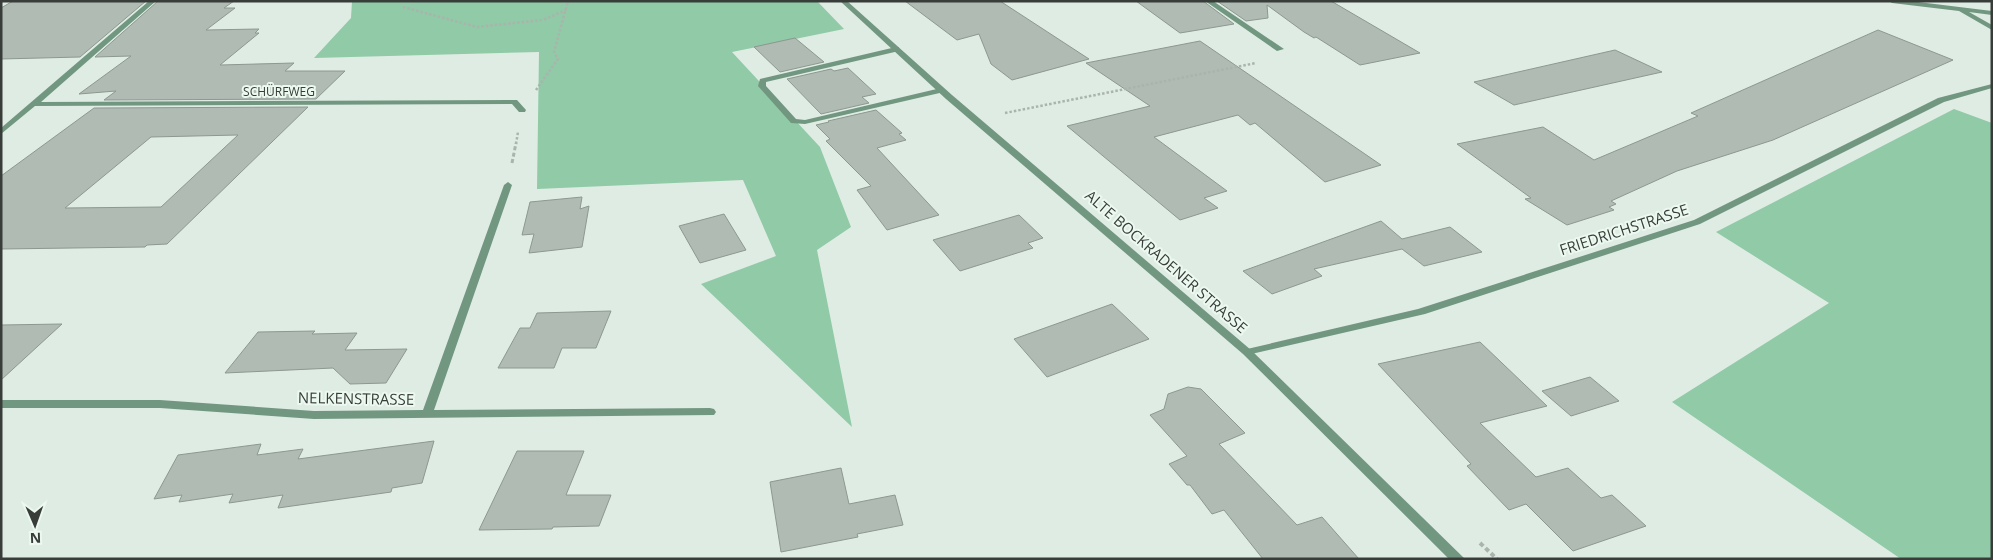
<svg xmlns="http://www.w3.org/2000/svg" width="1993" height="560" viewBox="0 0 1993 560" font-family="'Open Sans',sans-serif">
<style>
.green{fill:#90caa6}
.building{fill:#afbbb3;stroke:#8c9890;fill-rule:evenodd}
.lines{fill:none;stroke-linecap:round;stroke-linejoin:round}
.path-far2{stroke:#a9b4ad;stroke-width:2.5;stroke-dasharray:2.5 2;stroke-linecap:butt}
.path-far1{stroke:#a9b4ad;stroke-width:3;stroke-dasharray:4 2.5;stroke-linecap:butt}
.path{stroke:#a9b4ad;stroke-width:4;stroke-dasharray:4.5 3;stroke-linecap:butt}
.service{fill:#729780;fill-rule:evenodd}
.minor{fill:#729780;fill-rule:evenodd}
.tertiary{fill:#729780;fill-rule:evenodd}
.labels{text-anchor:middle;stroke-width:4;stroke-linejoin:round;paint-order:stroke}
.far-street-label{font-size:12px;fill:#383d3a;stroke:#ecf9f0}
.street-label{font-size:15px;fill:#383d3a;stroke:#ecf9f0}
</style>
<rect width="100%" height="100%" fill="#dfece3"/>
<path class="green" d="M352,1H817L844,29L732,52L820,147L851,227L817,250L852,427L701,284L776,256L743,180L537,189L539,52L314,58L351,18Z
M1954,109L1992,123V559H1901L1672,402L1829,303L1716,232Z"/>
<path class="building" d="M13,1H146L80,57L1,59V8Z
M158,1H234L224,8H235L206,30L259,29L255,33H259L220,65L294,63L285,71H345L316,99L104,100L116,91L79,94L131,56L95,57Z
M905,1H1000L1089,59L1012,80L991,64L979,34L957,40Z
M1136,1H1203L1234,24L1180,33Z
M1217,1H1331L1420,53L1360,65L1316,37L1314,38L1304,32L1267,5L1268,18L1246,21Z
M1878,30L1953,60L1773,140L1677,171L1611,201L1616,204L1609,207L1614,210L1567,225L1525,199L1531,198L1457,144L1543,127L1594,160L1698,116L1691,113Z
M795,38L824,62L780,72L754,47Z
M1200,41L1381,165L1325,182L1255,123L1250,125L1238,115L1154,137L1227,191L1204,198L1218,208L1180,220L1067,126L1150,106L1086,63Z
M1615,50L1662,72L1514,105L1474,82Z
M848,68L876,94L862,97L869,103L821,114L787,79L831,69L834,71Z
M308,107L167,244L147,245L145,247L1,249V176L94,108ZM238,135L161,207L65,208L151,137Z
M876,110L902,133L899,134L906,140L877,148L939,215L887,230L857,190L871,186L826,141L830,139L816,125L829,122L828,121Z
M582,197L580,209L589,206L582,247L529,253L534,234L522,235L530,202Z
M724,214L746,250L700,263L679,226Z
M1019,215L1043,238L1028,243L1033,248L960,271L933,240Z
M1381,221L1402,239L1450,227L1482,252L1424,266L1402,249L1314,269L1322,276L1272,294L1243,271Z
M1112,304L1149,339L1047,377L1014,339Z
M611,311L596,348H562L554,368H498L520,328H530L537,313Z
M62,324L1,380V325Z
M315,331L312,334L357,333L345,350L407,349L386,383L350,384L333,368L225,373L258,332Z
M1480,342L1547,406L1480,423L1536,477L1568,468L1601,498L1612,495L1646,526L1573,551L1526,504L1509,510L1467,466L1471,464L1378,364Z
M1590,377L1619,401L1571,416L1542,391Z
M1188,387L1201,389L1245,433L1219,444L1297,525L1322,517L1359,559H1263L1224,510L1212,514L1190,485H1187L1169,464L1187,456L1150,415L1164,409L1168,394Z
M434,441L422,483L392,488L391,492L278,508L283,495L229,503L233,494L179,502L182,495L154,499L178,455L261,444L257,455L303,449L298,459Z
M517,451H584L566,495H611L599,526L553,527L552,529L479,530Z
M841,468L849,504L895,495L903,525L857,534L858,537L781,552L770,482Z"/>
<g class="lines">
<path class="path-far2" d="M403,7L477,27L543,20L566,10
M536,90L558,59L554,52L568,1
M1005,113L1256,63
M516,144L518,132"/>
<path class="path-far1" d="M512,163L516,143"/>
<path class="path" d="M1480,543L1497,559"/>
<path class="service" d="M896,47H899V51L766,82V86L796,119L805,120L941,88L945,90L944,92L805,124L791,123L758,86L760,79Z"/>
<path class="minor" d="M149,1H156L41,102L514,100H517L526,110L525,112H519L512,104L35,106L1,134V128Z
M1205,1H1213L1284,49L1277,51Z
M1889,1H1910L1992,11V15L1969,12L1992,25V30L1959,11L1892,3Z
M1992,84V88L1944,102L1700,224L1425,314L1247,355L1242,352L1247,349L1418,309L1694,220L1938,98Z
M508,182L512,185L434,410L710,408L714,409L716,412L714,415L314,419L160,408H1V400H160L314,411L423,410L504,185Z"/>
<path class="tertiary" d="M840,1H847L952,95L1251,350L1465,559H1449L1243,354L946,99Z"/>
</g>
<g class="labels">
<g class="far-street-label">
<text x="279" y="96">SCHÜRFWEG</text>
</g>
<g class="street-label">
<text transform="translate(1624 230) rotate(-18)" y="5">FRIEDRICHSTRASSE</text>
<text transform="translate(1166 262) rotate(41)" y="5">ALTE BOCKRADENER STRASSE</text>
<text transform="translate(356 399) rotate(1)" y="5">NELKENSTRASSE</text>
</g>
</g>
<rect width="1993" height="560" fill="none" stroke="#383d3a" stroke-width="5"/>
<g transform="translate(35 525) rotate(178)" stroke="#ecf9f0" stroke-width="4" paint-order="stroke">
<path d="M0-4L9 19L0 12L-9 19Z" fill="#383d3a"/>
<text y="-8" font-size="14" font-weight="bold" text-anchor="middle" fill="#383d3a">N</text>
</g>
</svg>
